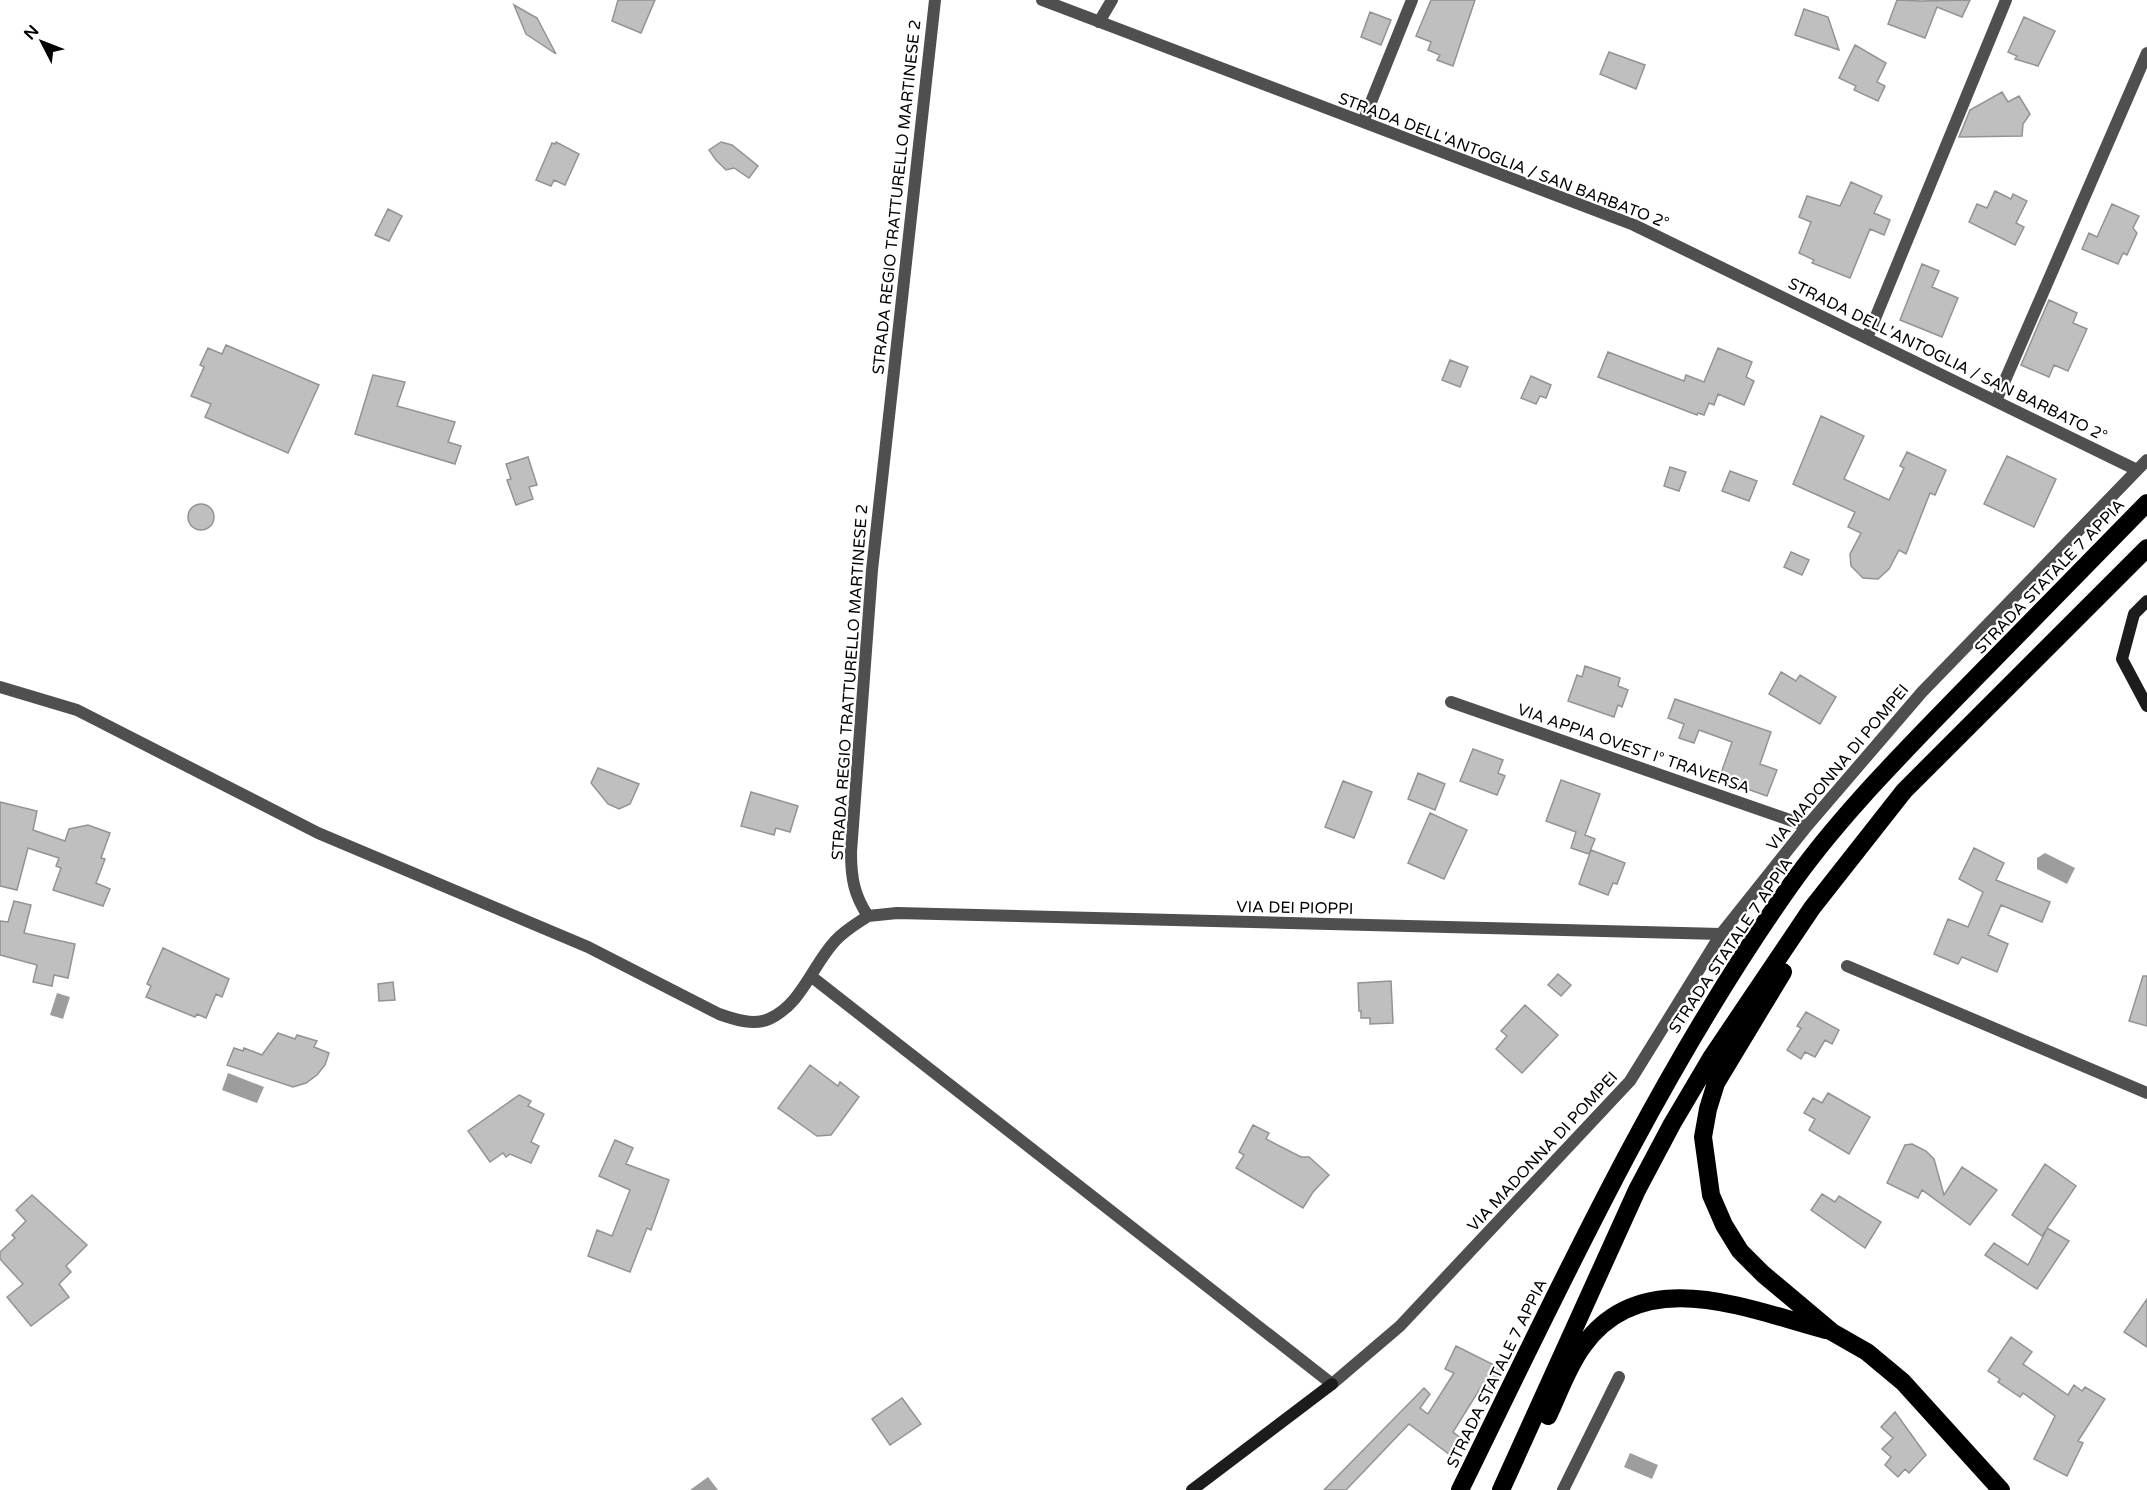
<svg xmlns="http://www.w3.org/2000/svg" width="2147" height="1490" viewBox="0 0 2147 1490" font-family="'Varela Round',sans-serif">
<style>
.water{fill:#9d9d9d}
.building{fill:#bfbfbf;stroke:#939393;stroke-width:1.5}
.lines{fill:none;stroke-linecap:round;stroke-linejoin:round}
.street{stroke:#4f4f4f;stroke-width:12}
.secondary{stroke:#1c1c1c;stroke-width:12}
.highway{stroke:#000;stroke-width:18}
.labels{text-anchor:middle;stroke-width:4.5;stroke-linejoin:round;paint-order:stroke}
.street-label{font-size:16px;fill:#000;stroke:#fff}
</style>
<rect width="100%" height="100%" fill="#fff"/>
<path class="water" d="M2045,853L2075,868L2067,884L2037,869V858Z
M57,993L70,997L63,1019L50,1015Z
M228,1073L264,1087L257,1103L222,1090Z
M1630,1453L1658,1465L1652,1479L1624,1467Z
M708,1477L718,1490H690Z"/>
<path class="building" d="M618,0H655L641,33L612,21Z
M1431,0H1475L1453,66L1437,60L1440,55L1428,50L1431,42L1416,36Z
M1897,0L1921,1L1970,0L1962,17L1937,7L1925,38L1888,24Z
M514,5L537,18L556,54L526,34Z
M1804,9L1828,17L1839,50L1795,35Z
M1370,12L1391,20L1381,45L1361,37Z
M2024,17L2055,31L2038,66L2015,59L2017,56L2008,52Z
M1855,45L1886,63L1877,82L1885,86L1878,101L1854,90L1856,86L1839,78Z
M1609,52L1645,65L1636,89L1600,74Z
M2002,92L2008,102L2019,96L2030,114L2023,124L2022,136L1959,137L1970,110Z
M556,142L579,154L565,185L554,180L551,186L536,180L552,143L555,144Z
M721,142L732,145L758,166L749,178L734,168L726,170L716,160L709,150Z
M1851,182L1882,196L1874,213L1890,220L1884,235L1870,229L1850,278L1812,263L1814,260L1799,253L1811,222L1799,217L1807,196L1840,206Z
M1995,191L2011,199L2013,194L2027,201L2016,223L2024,227L2015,245L1969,222L1977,204L1987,208Z
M2112,204L2139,216L2133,228L2137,233L2127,255L2123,253L2118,264L2082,249L2089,233L2097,237Z
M388,209L402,216L389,241L375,235Z
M1922,264L1939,271L1932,287L1958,298L1942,337L1900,320Z
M2049,300L2077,313L2073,323L2087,329L2068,371L2054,365L2049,377L2021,365Z
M226,345L319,385L288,453L205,417L211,404L191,396L204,367L200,365L208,348L222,354Z
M1718,348L1752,362L1746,377L1754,381L1744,405L1718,394L1714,405L1709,403L1704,415L1698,413L1697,415L1598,377L1608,352L1684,381L1686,375L1704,382Z
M1450,360L1468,367L1460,387L1442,380Z
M373,375L405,382L397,406L455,422L448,442L461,446L455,464L355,434Z
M1531,376L1551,385L1546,398L1540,396L1536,404L1521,398Z
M1821,416L1864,436L1844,479L1889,500L1904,468L1900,466L1907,452L1946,470L1935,495L1930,493L1906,554L1899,550L1889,569L1878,579L1863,578L1851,566L1850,554L1861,533L1848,527L1855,512L1793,484Z
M2007,456L2056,479L2034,527L1984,504Z
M528,457L537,485L529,487L533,499L516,505L507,480L511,479L506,464Z
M1670,467L1686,472L1679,491L1664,486Z
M1730,471L1757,481L1749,501L1722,491Z
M188 517a13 13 0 1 1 26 0a13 13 0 1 1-26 0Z
M1791,552L1809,560L1802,575L1784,567Z
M1585,666L1620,678L1618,686L1628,690L1622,707L1618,705L1614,717L1568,701L1577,675L1582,677Z
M1781,672L1796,681L1800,675L1836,697L1820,724L1769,694Z
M1675,699L1771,732L1760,764L1777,770L1767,796L1719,779L1732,742L1699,730L1694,743L1679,738L1684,724L1668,718Z
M1473,749L1503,760L1498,773L1505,776L1497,795L1460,781Z
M598,768L639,784L630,804L619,809L608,804L591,783Z
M1418,773L1445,784L1435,810L1408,799Z
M1561,780L1600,794L1585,835L1595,839L1589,854L1571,848L1576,832L1546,821Z
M1343,781L1372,792L1354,838L1325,827Z
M751,792L798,806L790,832L776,828L774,835L741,826Z
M0,802L37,811L33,830L65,841L69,829L88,825L110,833L101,858L105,859L96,883L110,889L103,906L53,890L61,868L56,866L59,858L28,848L17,890L0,886Z
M1430,813L1467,830L1444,879L1408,863Z
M1974,848L2004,863L1996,880L2050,902L2042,922L2001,905L1988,935L2008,944L1997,972L1962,957L1958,964L1934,954L1948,919L1968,927L1983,892L1959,879Z
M1591,850L1625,863L1617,884L1613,883L1608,895L1579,884Z
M14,901L31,905L24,933L75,944L68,978L54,975L52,986L33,982L37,965L0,955V921L8,922Z
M163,948L229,979L222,997L216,994L206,1018L197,1014L195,1017L146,997L151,986L147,984Z
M1558,974L1571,985L1561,996L1548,985Z
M2143,976H2147V1026L2129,1021Z
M1391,981L1393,1023L1370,1024V1018H1361V1011H1359L1358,983Z
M393,982L395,1000L379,1001L378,984Z
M1525,1005L1558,1035L1522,1073L1496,1049L1507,1036L1501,1031Z
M1806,1012L1839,1030L1832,1044L1825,1040L1815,1057L1805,1052L1801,1059L1787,1050L1801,1028L1797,1026Z
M278,1033L295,1039L297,1035L317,1041L314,1047L329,1053L325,1065L317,1075L306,1083L293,1087L227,1065L234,1048L243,1051L244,1048L262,1055Z
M810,1065L838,1086L840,1082L859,1097L831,1135L817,1136L778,1108Z
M1828,1093L1870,1117L1849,1154L1809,1130L1815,1119L1804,1113L1813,1098L1822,1103Z
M519,1095L531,1101L528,1106L544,1114L531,1142L539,1146L531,1163L510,1154L506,1157L503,1153L490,1162L468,1131Z
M1253,1125L1269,1133L1266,1139L1301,1157H1309L1329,1175L1313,1192L1303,1208L1236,1168L1244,1155L1239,1152Z
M615,1140L633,1148L626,1164L669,1180L651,1230L647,1228L630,1272L588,1256L597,1230L612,1236L630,1190L599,1176Z
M1912,1144L1926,1151L1934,1159L1944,1195L1962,1167L1997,1190L1970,1225L1922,1190L1918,1198L1887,1183L1905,1145Z
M2045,1164L2076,1186L2047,1228L2069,1241L2037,1289L1985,1255L1994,1243L2028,1265L2047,1229L2042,1236L2012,1215Z
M1822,1194L1835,1202L1839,1196L1881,1222L1865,1248L1811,1210Z
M32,1195L87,1245L66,1266L71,1272L59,1284L69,1297L31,1326L7,1297L23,1284L0,1259V1252L15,1238L12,1235L26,1221L16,1210Z
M2147,1299V1347L2124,1332Z
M2011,1337L2032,1352L2023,1364L2068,1395L2074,1385L2082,1391L2085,1387L2105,1399L2078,1441L2083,1443L2067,1476L2034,1459L2055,1416L2023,1393L2020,1397L1998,1382L2000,1379L1988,1371Z
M1456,1346L1502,1369L1490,1392L1481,1387L1453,1432L1462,1439L1450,1455L1409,1424L1346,1490H1324L1424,1388L1430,1394L1420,1408L1428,1414L1454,1373L1445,1369Z
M902,1398L921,1424L890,1445L872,1419Z
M1895,1412L1926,1455L1909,1473L1905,1469L1898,1477L1885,1465L1891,1457L1882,1449L1893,1438L1881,1427Z"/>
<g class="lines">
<path class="street" d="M1042,0L1634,225L2137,470
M1099,22L1112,0
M1363,122L1412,0
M1867,338L2006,0
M1996,401L2147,53
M0,687L77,710L318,833L588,947L719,1014C733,1019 754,1026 769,1019C802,1004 812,966 835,941C845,930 856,924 868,916C854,895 851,878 851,852L872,570L935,0
M1451,702L1807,826
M868,916L897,913L1721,934
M1847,966L2147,1093
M812,977L1332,1384L1400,1326L1630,1081L1721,934L1807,826L1922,692L2147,460
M1563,1490L1619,1377"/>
<path class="secondary" d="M2147,601L2134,614L2122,659L2147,706
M1192,1490L1332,1384"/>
<path class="highway" d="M1783,972L1716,1083L1708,1109L1703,1137L1711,1195L1724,1225L1740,1251L1763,1274L1832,1332L1867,1352L1903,1382L2001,1490
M1548,1416C1559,1393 1568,1366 1583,1346C1642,1263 1747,1309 1826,1330
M1460,1490C1561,1284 1657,1075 1790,886C1838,818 1897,759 1955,699C2019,634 2083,568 2147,503
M1501,1490L1637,1190L1672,1124L1711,1058L1812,908L1904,791L2147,548"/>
</g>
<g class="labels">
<g class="street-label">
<text transform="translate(1504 160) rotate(21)" y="6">STRADA DELL'ANTOGLIA / SAN BARBATO 2°</text>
<text transform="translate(896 197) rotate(-84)" y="6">STRADA REGIO TRATTURELLO MARTINESE 2</text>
<text transform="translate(1948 359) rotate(26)" y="6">STRADA DELL'ANTOGLIA / SAN BARBATO 2°</text>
<text transform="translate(2049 576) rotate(-46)" y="6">STRADA STATALE 7 APPIA</text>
<text transform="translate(849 682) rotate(-86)" y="6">STRADA REGIO TRATTURELLO MARTINESE 2</text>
<text transform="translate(1634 748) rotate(19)" y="6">VIA APPIA OVEST I° TRAVERSA</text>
<text transform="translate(1837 767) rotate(-50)" y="6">VIA MADONNA DI POMPEI</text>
<text transform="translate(1295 907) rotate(1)" y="6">VIA DEI PIOPPI</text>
<text transform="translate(1730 945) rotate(-56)" y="6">STRADA STATALE 7 APPIA</text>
<text transform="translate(1542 1151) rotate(-47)" y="6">VIA MADONNA DI POMPEI</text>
<text transform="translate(1496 1373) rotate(-64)" y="6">STRADA STATALE 7 APPIA</text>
</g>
</g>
<g transform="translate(42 42) rotate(312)" stroke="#ffffff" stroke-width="4.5" paint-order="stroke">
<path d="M0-4.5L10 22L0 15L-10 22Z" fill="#000000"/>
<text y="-9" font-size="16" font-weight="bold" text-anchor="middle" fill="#000000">N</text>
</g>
</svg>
